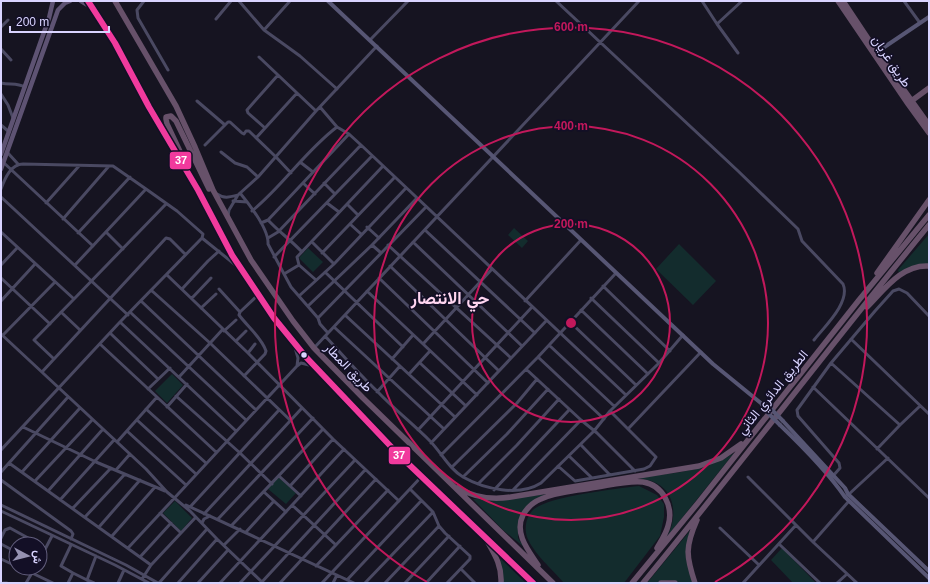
<svg xmlns="http://www.w3.org/2000/svg" width="930" height="584" viewBox="0 0 930 584" font-family="Helvetica,Vazirmatn,sans-serif">
<style>
.green{fill:#132c2d}
.lines{fill:none;stroke-linecap:round;stroke-linejoin:round}
.street{stroke:#4a4962;stroke-width:3}
.secondary{stroke:#575674;stroke-width:4}
.primary{stroke:#5e5373;stroke-width:4.5}
.highway{stroke:#67516a;stroke-width:5.5}
.secondary-bridge{stroke:#575674;stroke-width:4}
.bus-1-casing{stroke:#130f26;stroke-width:9}
.bus-1{stroke:#f13a9d;stroke-width:6}
.ring{fill:none;stroke:#c2185b;stroke-width:2}
.bus-dot{fill:#d9d4ff;stroke:#130f26;stroke-width:1.5}
.labels{text-anchor:middle;stroke-width:3.5;stroke-linejoin:round;paint-order:stroke}
.street-label{font-size:13px;fill:#d9d4ff;stroke:#130f26}
.district-label{font-size:17px;font-weight:bold;fill:#ffd6f0;stroke:#130f26}
.centre{fill:#c2185b;stroke:#130f26;stroke-width:2}
.ring-label{font-size:12px;text-anchor:middle;font-weight:bold;fill:#c2185b;stroke:#130f26;stroke-width:3.5;stroke-linejoin:round;paint-order:stroke}
.line-badge{stroke:#130f26;stroke-width:1.5}
.badge-label{font-size:11px;text-anchor:middle;font-weight:bold;fill:#fff}
</style>
<rect width="100%" height="100%" fill="#161421"/>
<path class="green" d="M514,228L528,241L522,248L508,235Z
M929,234V265L899,273L898,270Z
M679,244L716,281L693,305L656,269Z
M308,248L323,262L313,272L299,258Z
M172,374L183,385L167,403L155,391Z
M734,453L666,538C677,521 677,493 656,483C650,480 643,479 637,478C669,473 707,472 734,453Z
M278,477L296,493L286,504L268,489Z
M639,486L657,495L664,504V517L660,536L624,583H564C553,570 533,553 527,537C524,528 526,516 534,509C551,496 615,489 639,486Z
M548,494L535,499L518,524V538L524,547L503,530L473,499L515,498Z
M175,501L192,518L181,531L163,513Z
M693,527L688,536L694,583H684L669,580L657,583H647Z
M782,548L816,583H793L771,560Z
M500,558L526,583H503Z"/>
<g class="lines">
<path class="street" d="M144,1L137,10L138,18L168,70
M239,1L264,30
M290,1L264,30L289,48L300,56L337,89
M556,1L737,170L798,229L802,241L843,284C851,302 824,327 814,340
M702,1L717,24L738,53
M904,1L920,23
M216,19L231,1
M717,24L742,1
M1,27L8,20
M370,40L408,1
M1,49L11,60
M259,57L316,111
M1,83C10,85 17,83 25,87
M1,94L8,105L13,118
M197,101L225,125
M320,107L337,127L349,134L361,145L626,395
M1,125L8,131
M265,128L248,113L247,110L278,75
M256,138L297,93
M205,145L228,122H230L242,133L244,134L246,131H249L276,157L291,173
M7,152L18,164
M221,152L235,163L247,167L258,177
M3,162L93,246
M300,162L313,172
M303,183L315,194
M324,183L335,194
M1,189C5,178 11,164 23,164L113,166L146,189
M240,193C249,204 269,230 268,244L291,287L318,318L320,324L328,333
M217,194C224,199 230,197 238,195
M1,197L128,315
M233,201L247,202
M46,203L79,166
M327,203L339,212
M347,204L358,215
M252,211C283,186 305,151 337,127
M228,216L229,210L238,195L258,177L316,111L377,46
M63,219L109,166
M268,220C279,232 291,240 302,252
M261,223L268,220L349,134
M350,224L361,234
M367,227L379,238
M425,230L535,333
M1,232L74,299L166,204
M106,232L123,249
M78,233L130,177
M202,238L238,267
M268,238L278,232L361,145
M312,242L334,264
M413,242L522,346
M372,245L380,252
M388,245L511,358
M322,253L394,178
M274,257L372,156
M1,265L17,248
M390,266L499,371
M325,272L403,347
M284,274L299,265
M167,275L248,353L333,439L399,501
M1,278L50,324
M379,278L488,383
M316,280L299,265L297,257L383,166
M603,286L670,351
M182,289L208,261L219,251
M219,289L240,312L258,295
M151,290L210,343L290,420
M367,291L477,395
M299,296L334,264L406,188
M192,298L211,278
M591,298L659,363
M1,301L35,264
M141,301L256,410
M525,301L581,240
M308,306L372,245L417,198
M201,308L216,294
M581,310L648,374
M61,312L80,330
M130,312L246,420
M240,312L239,315C247,326 262,338 266,351L265,354L244,376
M345,315L455,417
M318,318L426,207
M120,322L236,431
M570,322L636,385
M334,327L444,429
M224,331L236,320
M110,333L158,379
M1,334L146,469L167,492L190,511L217,539L263,583
M3,335L55,282
M325,336C342,354 359,374 377,391C394,409 413,424 430,441C441,452 449,469 463,477C484,489 519,497 541,483L594,431L610,411L659,363L683,335
M851,339L929,414
M236,341L246,331
M100,344L216,452
M294,344L298,358L297,366
M423,344L492,269
M549,345L614,406
M314,348L639,1
M248,353L255,344
M538,357L604,419
M54,359L34,340L74,299
M392,359L413,335
M420,363L466,406
M831,363L900,425
M526,369L581,420L597,433L635,471
M42,372L166,238L170,239L185,254
M409,374L430,351
M179,377L223,329
M813,387L929,498
M148,389L170,368
M377,392L400,366
M176,396L240,453L272,484
M167,407L187,384
M146,409L206,463
M137,420L196,474
M23,427L96,462L165,491
M628,429L701,352
M418,430L532,307
M127,431L186,485
M117,442L157,397
M431,443L546,321
M581,445L610,475
M877,449L900,425L920,406
M1,450L120,322L202,238L203,234L177,211L146,189L75,265
M441,455L538,357L616,273
M569,456L592,478
M9,463L151,565
M558,466L575,481L644,469L650,466L656,457L610,411
M452,467L517,403L537,379
M116,470L130,454
M1,472L68,397
M22,472L80,408
M279,476L301,496
M833,476L840,468L839,463L798,416L797,410L831,363L875,311L893,291L899,289L907,293L929,316
M463,477L507,434L548,389
M748,477L813,542L857,583
M1,480L71,531L73,534L71,539
M35,481L92,420
M478,484L517,445L559,399
M290,486L333,439
M410,489L433,512L439,526L445,533L470,556V559L447,583
M494,490L569,410
M513,490L581,420
M48,491L103,429
M264,492L286,512
M848,495L888,458
M60,500L114,440
M1,505L126,565L158,583
M186,505L354,583
M292,505L336,545
M190,507L279,410
M73,508L111,468
M1,511L115,565L149,583
M160,513L181,533
M204,514L302,408
M85,517L125,474
M218,519L313,418
M202,523L204,519L210,516
M232,525L323,429
M99,527L140,480
M720,528L759,565
M246,532L274,501
M112,536L155,487
M1,538L5,530L10,528L39,544
M813,542L849,501
M1,544L16,552
M779,544L820,583
M71,545L61,566L73,573L87,580
M224,545L240,529
M128,548L297,366L301,363L313,366
M140,557L171,523
M1,559L16,566
M40,559L52,536
M316,566L388,490
M21,568L32,573L26,583
M35,568L32,573L53,583
M461,569L475,583
M142,579L151,565L196,517
M347,580L421,501
M3,583H7
M68,583L73,573
M94,583L87,580L96,556
M118,583L124,570
M159,583L207,529
M178,583L217,539
M198,583L228,550
M220,583L344,449
M240,583L355,460
M261,583L365,470
M280,583L376,479
M322,583L422,476
M333,583L337,575
M365,583L433,512
M385,583L439,526
M405,583L449,536
M426,583L460,546
M743,583L796,525
M837,583L847,574"/>
<path class="secondary" d="M328,1L713,364L762,404
M877,52L929,17
M783,421L845,488L848,494L929,571
M780,425C803,447 827,471 845,497L929,578"/>
<path class="primary" d="M81,1L91,7
M1,154L49,18L53,1
M1,169L58,10L65,3L70,1"/>
<path class="highway" d="M88,1L115,43L149,107L198,190L232,255L274,318L305,356L398,454L533,583
M115,1L176,106L195,147L213,190L251,260L293,321L314,348L363,398L553,583
M838,1L908,104L929,133
M843,1L877,52L929,125
M910,102L929,88
M184,160L167,124L166,119V117L171,116L176,121L209,189
M877,273L929,200
M867,307C884,290 902,264 929,266
M458,488C475,498 492,500 511,497L699,466L721,458L741,444
M487,541C495,555 502,566 501,583
M538,565C528,550 514,533 523,515C527,508 533,502 541,499C556,492 575,491 591,488C607,486 627,480 643,482C663,485 674,507 668,526C666,534 661,541 657,548
M632,583L698,503L859,300L929,215
M643,583C740,465 832,343 929,225
M661,583H675
M695,583C686,556 685,547 697,520"/>
<path class="secondary-bridge" d="M762,404L764,409L780,425
M762,404H766L783,421"/>
<g class="bus-1-casing">
<path id="bus-1" d="M88,1L115,43L149,107L198,190L232,255L274,318L305,356L398,454L533,583"/>
</g>
<use href="#bus-1" class="bus-1"/>
</g>
<g class="ring">
<circle cx="571" cy="323" r="99"/>
<circle cx="571" cy="323" r="197"/>
<path d="M427 582A296 296 0 1 1 715 582"/>
</g>
<circle class="bus-dot" cx="304" cy="355" r="3.5"/>
<g class="labels">
<g class="street-label">
<text transform="translate(892 61) rotate(56)" y="5">طريق غريان</text>
<text transform="translate(349 367) rotate(46)" y="5">طريق المطار</text>
<text transform="translate(772 392) rotate(-51)" y="5">الطريق الدائري الثاني</text>
</g>
<g class="district-label">
<text x="450" y="304">حي الانتصار</text>
</g>
</g>
<circle cx="571" cy="323" r="6" class="centre"/>
<g class="ring-label">
<text x="571" y="31">600 m</text>
<text x="571" y="130">400 m</text>
<text x="571" y="228">200 m</text>
</g>
<g class="line-badge">
<rect x="169" y="151" width="23" height="19" rx="4" fill="#f13a9d"/>
<rect x="388" y="446" width="23" height="19" rx="4" fill="#f13a9d"/>
</g>
<g class="badge-label">
<text x="181" y="164">37</text>
<text x="399" y="459">37</text>
</g>
<rect width="930" height="584" fill="none" stroke="#d9d4ff" stroke-width="4"/>
<g transform="translate(28 556) rotate(97)"><circle r="19" fill="#130f26" stroke="#625e7d"/>
<path d="M0-3L7 15L0 10L-7 15Z" fill="#9591b1"/>
<text y="-6" font-size="11" font-weight="bold" text-anchor="middle" fill="#d9d4ff">ش</text>
</g>
<path d="M10 26v6h99v-6" fill="none" stroke="#d9d4ff" stroke-width="2"/>
<text x="16" y="26" font-size="12" fill="#d9d4ff" stroke="#130f26" stroke-width="3" paint-order="stroke">200 m</text>
</svg>
